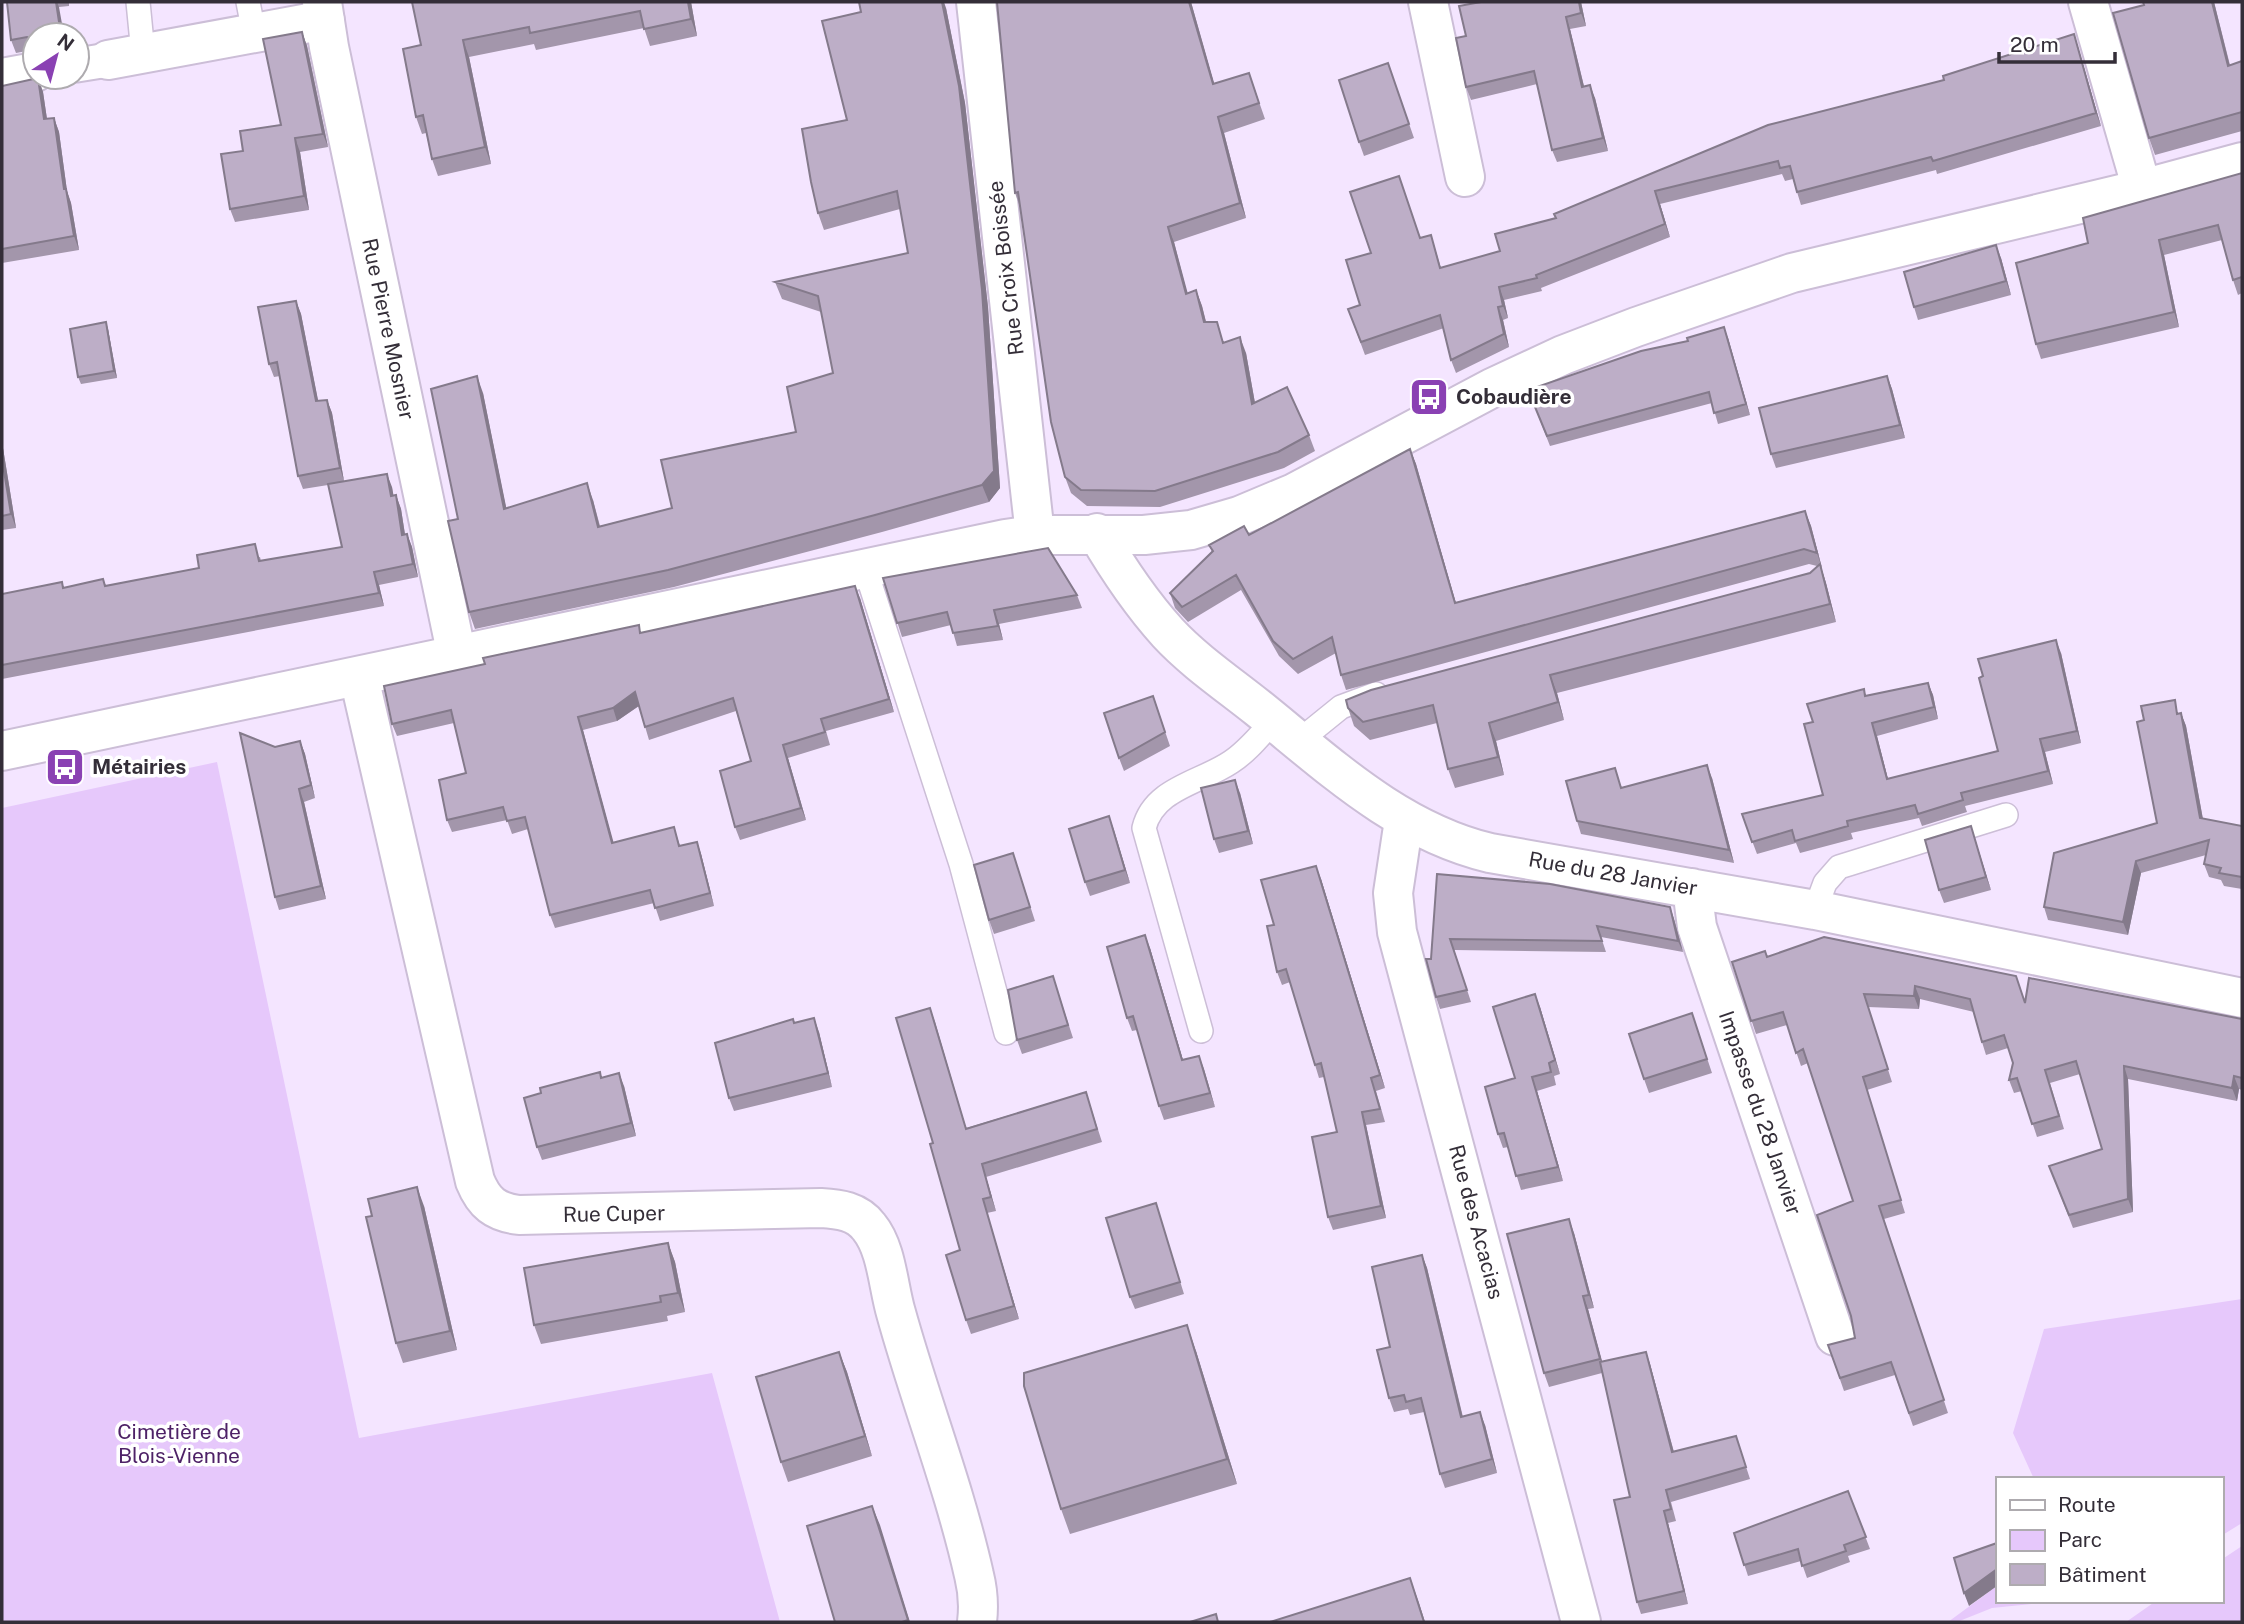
<svg xmlns="http://www.w3.org/2000/svg" width="2244" height="1624" viewBox="0 0 2244 1624" font-family="'Public Sans',sans-serif">
<style>
.green{fill:#e6c8fb}
.lines{fill:none;stroke-linecap:round;stroke-linejoin:round}
.service-casing{stroke:#ccbed7;stroke-width:26}
.pedestrian-casing{stroke:#ccbed7;stroke-width:37}
.minor-casing{stroke:#ccbed7;stroke-width:42}
.tertiary-casing{stroke:#ccbed7;stroke-width:42}
.service{stroke:#fff;stroke-width:23}
.pedestrian{stroke:#fff;stroke-width:33}
.minor{stroke:#fff;stroke-width:38}
.tertiary{stroke:#fff;stroke-width:38}
.wall{fill:#a396ab}
.shaded-wall{fill:#847a8b}
.building{fill:#bdaec7;stroke:#847a8b;stroke-width:2}
.labels{text-anchor:middle;stroke-width:7;stroke-linejoin:round;paint-order:stroke}
.street-label{font-size:21px;fill:#342e38;stroke:#fff}
.poi-label{font-size:21px;font-weight:bold;fill:#342e38;stroke:#fff;text-anchor:start}
.park-label{font-size:21px;fill:#4e2267;stroke:#fff}
</style>
<rect width="100%" height="100%" fill="#f4e5ff"/>
<path class="green" d="M217,762L359,1438L712,1373L780,1622H2V808Z
M2242,1299V1523L2221,1536V1479H2034L2013,1433L2044,1329Z
M2242,1546V1622H2126L2156,1601H2221V1560Z
M1997,1586V1601H2060L1992,1608L1957,1622H1948Z"/>
<g class="lines">
<g class="service-casing">
<path id="service" d="M138,2L143,53
M248,2L254,33
M865,568L961,864L1006,1033
M1299,741L1341,707L1376,694
M1815,910L1825,883L1839,867L2006,815
M1201,1031L1144,828C1154,788 1200,783 1231,762C1248,751 1260,735 1274,720"/>
</g>
<g class="pedestrian-casing">
<path id="pedestrian" d="M77,65L108,60"/>
</g>
<g class="minor-casing">
<path id="minor" d="M322,2L329,47L457,656
M976,2L1035,535
M1428,2L1465,177
M2088,2L2142,189
M108,60L325,20
M2,78L35,72
M1097,533C1118,569 1140,602 1168,633C1194,661 1228,684 1258,708C1330,766 1398,831 1490,853L1815,910L2242,998
M359,677L475,1181C484,1203 495,1212 519,1215L821,1208C839,1209 857,1211 869,1227C887,1249 888,1286 896,1313C920,1400 954,1486 974,1575C978,1591 979,1606 977,1622
M1404,820L1393,893L1397,932L1581,1622
M1692,888L1697,927L1835,1336"/>
</g>
<g class="tertiary-casing">
<path id="tertiary" d="M2,751L1005,539L1035,535H1144L1191,530L1239,516L1294,493L1492,388L1563,355L1636,327L1792,273L2142,189L2242,162"/>
</g>
<use href="#service" class="service"/>
<use href="#pedestrian" class="pedestrian"/>
<use href="#minor" class="minor"/>
<use href="#tertiary" class="tertiary"/>
</g>
<path class="wall" d="M7,2H69V6L59,7L35,35V52L32,50L16,53L11,40Z
M412,2H691L697,36L650,46L644,28L536,50L534,44L469,57L491,164L438,176L432,159L426,133L422,134L416,117L421,45Z
M1191,2L1214,84L1249,73L1265,119L1224,133L1246,218L1174,242L1187,293L1196,290L1202,306L1206,322L1224,342L1246,353L1255,403L1309,435L1315,451L1284,468L1160,507L1087,506L1071,493L1065,477L1020,207L1015,193Z
M1581,2L1586,26L1570,29L1584,86L1595,98L1608,151L1557,162L1552,150L1537,84L1471,100L1466,87V36Z
M2143,2H2214L2230,65L2242,61V131L2155,155L2149,138Z
M946,8L965,103L988,307L1000,488L989,502L882,532L674,587L475,629L469,612L458,519L483,393L506,508L593,500L600,526L672,508L796,432L833,373L821,312L782,299L775,282L908,253L900,209L824,230L818,213L847,120L861,12Z
M302,32L307,46L328,147L300,152L309,210L235,222L230,209L243,151L281,125Z
M2078,47L2101,126L1937,174L1936,170L1801,205L1793,179L1785,181L1782,174L1660,204L1670,237L1541,288L1542,291L1504,300L1508,318L1503,320L1509,347L1456,373L1451,360L1444,328L1365,355L1348,309L1360,305L1421,238L1431,235L1441,268L1500,251L1556,219Z
M1388,63L1414,138L1364,156L1359,142Z
M38,78L43,92L47,119L54,118L59,132L67,191L71,203L79,250L2,263V86Z
M2242,173V293L2238,295L2233,280L2222,240L2164,255L2179,327L2041,359L2036,344L2088,243Z
M2001,258L2011,295L1918,320L1914,307Z
M296,301L301,314L318,401L327,400L332,413L344,481L392,487L393,496L396,495L401,509L405,534H407L412,547L418,577L379,585L384,606L2,679V594L62,582L64,588L103,579L106,586L260,557L261,561L342,547L328,485L303,489L298,476L280,376L274,377L269,364Z
M108,329L117,378L81,384L78,377Z
M1728,338L1750,415L1718,424L1712,403L1550,446L1528,390Z
M1887,376L1892,389L1905,438L1776,468L1771,454Z
M2,442L16,528L2,530Z
M1410,449L1416,464L1456,603L1805,511L1811,526L1822,568L1821,567L1826,583L1836,622L1557,693L1564,720L1496,741L1504,775L1455,788L1448,769L1437,723L1370,740L1354,726L1348,708L1810,573L1817,566L1809,564L1346,690L1341,675L1336,653L1298,674L1279,656L1241,590L1188,622L1175,608L1170,593L1212,552L1209,545L1249,535Z
M883,578L1077,595L1082,608L999,624L1003,640L957,646L951,625L902,637Z
M860,598L894,712L826,731L830,745L788,758L806,820L740,840L735,827L751,761L736,711L649,740L639,706L617,721L583,730L613,843L674,827L680,846L697,842L701,854L714,906L660,921L654,903L555,928L550,915L528,829L512,834L507,820L452,832L447,820L466,773L454,723L397,736L392,724L641,633Z
M2061,653L2081,743L2045,752L2053,784L1965,806L1967,812L1922,826L1919,818L1851,833L1853,839L1800,853L1796,843L1757,854L1742,814L1823,795L1813,722L1864,689L1866,696L1928,683L1933,695L1938,719L1877,736L1888,779L1998,751Z
M1153,696L1170,746L1124,771L1119,758Z
M2179,713H2181L2186,726L2203,819L2242,826V889L2224,886L2221,880L2209,877L2204,864L2206,855L2141,873L2128,935L2048,920L2044,907L2157,823Z
M300,741L305,754L315,798L304,802L326,899L279,910L275,897V747Z
M1712,778L1734,863L1581,834L1577,821L1622,788Z
M1240,793L1253,844L1219,853L1214,839Z
M1109,816L1130,883L1090,896L1085,882Z
M1975,839L1991,890L1944,903L1939,890Z
M1013,853L1035,921L994,934L989,920Z
M1437,874L1670,907L1674,919L1683,952L1601,937L1606,952L1454,950L1471,1002L1440,1009L1436,997L1431,959Z
M1321,879L1385,1088L1376,1091L1385,1122L1366,1125L1386,1218L1333,1230L1328,1217L1337,1132L1324,1077L1319,1078L1290,982L1282,985L1277,972L1274,925Z
M1150,948L1183,1060L1199,1056L1215,1107L1164,1120L1159,1106L1137,1030L1132,1031L1127,1018Z
M1767,957L2016,976L2025,1002L2242,1019V1090L2239,1089L2237,1101L2128,1079L2133,1212L2073,1228L2049,1166L2102,1149L2080,1074L2050,1083L2064,1129L2037,1137L2022,1091L2014,1093L2009,1080L2013,1063L2008,1048L1986,1055L1982,1042L1974,1012L1920,999L1919,1009L1868,1007L1892,1082L1867,1090L1905,1213L1884,1219L1948,1413L1913,1426L1895,1375L1844,1391L1828,1345L1855,1338L1853,1201L1808,1063L1801,1066L1787,1025L1756,1034L1732,962Z
M1053,976L1073,1038L1022,1054L1017,1040Z
M1540,1007L1560,1074L1554,1076L1556,1085L1537,1091L1563,1181L1521,1190L1508,1147L1503,1148L1498,1134L1515,1078Z
M930,1008L966,1128L1086,1092L1102,1142L986,1177L996,1211L987,1213L1019,1319L971,1334L966,1320L960,1250L933,1143Z
M1692,1013L1712,1073L1649,1093L1644,1079Z
M794,1023L819,1032L832,1087L734,1111L729,1098Z
M600,1072L602,1078L624,1086L636,1136L542,1160L537,1147L541,1093Z
M1156,1203L1184,1294L1135,1309L1130,1297Z
M424,1206L457,1350L403,1363L396,1343Z
M1574,1233L1594,1308L1588,1309L1602,1362L1646,1352L1650,1364L1674,1452L1736,1436L1750,1479L1671,1502L1676,1521L1668,1523L1688,1604L1641,1614L1637,1602L1630,1497L1602,1373L1549,1387L1544,1373Z
M668,1243L675,1262L685,1312L667,1316L668,1321L541,1344L534,1325Z
M1422,1255L1427,1268L1463,1417L1485,1425L1497,1473L1445,1488L1440,1474L1424,1412L1410,1415L1408,1409L1394,1412L1389,1398L1390,1347Z
M1196,1351L1237,1484L1070,1534L1061,1509Z
M839,1352L847,1372L872,1456L788,1482L781,1462Z
M1848,1491L1870,1549L1848,1556L1850,1562L1807,1578L1801,1561L1748,1576L1734,1533Z"/>
<path class="shaded-wall" d="M56,2H57L59,7L64,35H61Z
M688,2H691L697,36L691,19Z
M942,2H944L946,8L965,103L988,307L1000,488L989,502L982,485Z
M1189,2H1191L1219,100L1213,84Z
M1579,2H1581L1586,26L1581,13Z
M2212,2H2214L2234,83L2228,66Z
M1566,17L1570,29L1587,99L1582,87Z
M302,32L307,46L328,147L323,134Z
M2074,34L2078,47L2101,126L2096,113Z
M463,40L469,57L491,164L485,147Z
M38,78L43,92L49,133L44,119Z
M1590,85L1595,98L1608,151L1603,138Z
M1218,117L1224,133L1246,218L1240,203Z
M54,118L59,132L67,191L71,203L79,250L74,236L64,189Z
M295,138L300,152L309,210L304,196Z
M1655,191L1660,204L1670,237L1665,224Z
M1168,227L1174,242L1192,309L1186,294Z
M2159,240L2164,255L2179,327L2174,312Z
M1996,245L2001,258L2011,295L2006,281Z
M1499,287L1504,300L1508,318L1503,306Z
M1196,290L1202,306L1210,338L1204,322Z
M296,301L301,314L321,415L316,401Z
M1498,307L1503,320L1509,347L1504,334Z
M106,322L108,329L117,378L114,371Z
M1724,327L1728,338L1750,415L1746,404Z
M1240,337L1246,353L1258,420L1252,404Z
M477,376L483,393L510,526L504,509Z
M1887,376L1892,389L1905,438L1900,425Z
M327,400L332,413L344,481L340,468Z
M2,442L16,528L11,514L2,459Z
M1410,449L1416,464L1460,618L1455,603Z
M387,474L392,487L396,509L391,496Z
M587,483L593,500L604,544L598,527Z
M396,495L401,509L407,548L402,535Z
M1805,511L1811,526L1822,568L1817,553Z
M407,534L412,547L418,577L413,564Z
M1820,564L1826,583L1836,622L1830,604Z
M374,572L379,585L384,606L379,593Z
M855,586L860,598L894,712L889,699Z
M994,610L999,624L1003,640L998,626Z
M2056,640L2061,653L2081,743L2077,731Z
M1550,675L1557,693L1564,720L1558,702Z
M1928,683L1933,695L1938,719L1934,707Z
M635,692L640,705L617,721L613,708Z
M2181,713L2186,726L2205,831L2200,818Z
M578,717L583,730L617,855L612,843Z
M1489,723L1496,741L1504,775L1498,757Z
M1872,723L1877,736L1891,791L1887,779Z
M2040,739L2045,752L2053,784L2048,771Z
M300,741L305,754L315,798L311,785Z
M783,745L788,758L806,820L801,808Z
M1707,765L1712,778L1734,863L1729,850Z
M1235,780L1240,793L1253,844L1248,831Z
M299,789L304,802L326,899L321,886Z
M1109,816L1114,830L1130,883L1125,870Z
M1971,826L1975,839L1991,890L1986,877Z
M697,842L701,854L714,906L710,893Z
M2136,861L2141,873L2128,935L2123,922Z
M1316,866L1321,879L1385,1088L1380,1075Z
M1670,907L1674,919L1683,952L1678,941Z
M1145,935L1150,948L1187,1074L1182,1060Z
M1915,986L1920,999L1919,1009L1914,996Z
M1535,994L1540,1007L1560,1074L1555,1060Z
M930,1008L935,1022L970,1142L966,1129Z
M814,1018L819,1032L832,1087L828,1073Z
M1199,1056L1204,1069L1215,1107L1210,1093Z
M2124,1066L2128,1079L2133,1212L2128,1199Z
M619,1073L624,1086L636,1136L631,1123Z
M2234,1076L2239,1089L2237,1101L2232,1088Z
M1532,1077L1537,1091L1563,1181L1558,1167Z
M1362,1112L1366,1125L1386,1218L1381,1206Z
M982,1164L986,1177L996,1211L991,1197Z
M417,1187L424,1206L457,1350L450,1331Z
M983,1199L987,1213L1019,1319L1014,1306Z
M1569,1219L1574,1233L1594,1308L1589,1295Z
M668,1243L675,1262L685,1312L678,1293Z
M1422,1255L1427,1268L1466,1431L1461,1417Z
M1583,1296L1588,1309L1605,1372L1600,1359Z
M1187,1325L1196,1351L1237,1484L1227,1459Z
M839,1352L847,1372L872,1456L865,1436Z
M1646,1352L1650,1364L1677,1464L1672,1452Z
M1480,1412L1485,1425L1497,1473L1492,1459Z
M872,1506L880,1525L910,1622L908,1620Z
M1664,1511L1668,1523L1688,1604L1684,1591Z
M1997,1569V1586L1969,1606L1964,1593Z
M1410,1578L1419,1603L1425,1622H1424Z"/>
<path class="building" d="M7,2H56L61,35H35V40L27,37L11,40Z
M412,2H688L691,19L644,29L640,11L530,33L529,27L463,40L485,147L432,159L423,115L416,117L403,49L421,45Z
M859,2H942L959,86L982,290L994,471L982,485L875,515L668,570L469,612L448,521L458,519L431,389L477,376L504,509L587,483L598,527L672,508L661,460L796,432L787,387L833,373L818,296L775,282L908,253L897,191L818,213L811,182L802,129L847,120L822,21L861,12Z
M997,2H1189L1213,84L1249,73L1259,103L1218,117L1240,203L1168,227L1186,294L1196,290L1204,322H1217L1223,343L1240,337L1252,404L1287,387L1309,435L1278,452L1155,491L1081,490L1065,477L1051,422L1018,192L1015,193Z
M1481,2H1579L1581,13L1566,17L1582,87L1590,85L1603,138L1552,150L1534,71L1466,87L1456,38L1466,36L1459,6Z
M2143,2H2212L2228,66L2242,61V112L2149,138L2113,13L2144,5Z
M302,32L323,134L295,138L304,196L230,209L221,154L243,151L240,131L281,125L263,39Z
M2074,34L2096,113L1933,161L1931,157L1797,192L1790,166L1780,168L1778,161L1655,191L1665,224L1536,275L1537,278L1499,287L1503,306L1498,307L1504,334L1451,360L1440,315L1361,342L1348,309L1360,305L1346,260L1371,253L1350,192L1399,176L1420,238L1431,235L1440,268L1500,251L1495,234L1556,218L1554,214L1768,125L1944,80L1943,76Z
M1388,63L1409,124L1359,142L1339,80Z
M38,78L44,119L54,118L64,189H66L74,236L2,249V86Z
M2242,173V277L2233,280L2218,225L2159,240L2174,312L2036,344L2016,263L2088,243L2083,218Z
M1996,245L2006,281L1914,307L1904,272Z
M296,301L316,401L327,400L340,468L298,476L277,362L269,364L258,307Z
M106,322L114,371L78,377L70,329Z
M1724,327L1746,404L1714,413L1709,392L1547,436L1528,390L1641,351L1688,341L1687,338Z
M1887,376L1900,425L1771,454L1759,408Z
M1410,449L1455,603L1805,511L1817,553L1804,549L1341,675L1332,637L1293,659L1273,641L1236,575L1182,607L1170,593L1213,551L1209,545L1244,526L1249,535Z
M2,459L11,514L2,516Z
M387,474L391,496L396,495L402,535L407,534L413,564L374,572L379,593L2,665V594L62,582L63,588L103,579L105,586L199,568L197,555L255,544L259,561L342,547L328,484Z
M1048,548L1077,595L994,610L998,626L953,633L947,612L897,623L883,578Z
M1820,564L1830,604L1550,675L1558,702L1489,723L1498,757L1448,769L1433,705L1363,722L1348,708L1346,700L1371,690L1810,573Z
M855,586L889,699L821,719L825,732L783,745L801,808L735,827L720,771L751,761L733,698L645,727L635,692L613,708L578,717L612,843L674,827L679,846L697,842L710,893L655,908L650,890L550,915L525,817L507,821L503,807L447,820L439,780L466,773L451,710L392,724L384,686L485,664L483,658L639,625L640,633Z
M2056,640L2077,731L2040,739L2048,771L1961,793L1963,800L1918,814L1915,805L1847,821L1848,826L1795,841L1792,830L1752,842L1742,814L1823,795L1804,724L1813,722L1807,704L1864,689L1865,696L1928,683L1934,707L1872,723L1887,779L1998,751L1979,678L1983,676L1978,659Z
M1153,696L1165,732L1119,758L1104,713Z
M2175,700L2177,714L2181,713L2200,818L2242,826V877L2219,873L2221,868L2204,864L2209,840L2136,861L2123,922L2044,907L2054,853L2157,823L2137,722L2144,720L2141,706Z
M240,733L275,747L300,741L311,785L299,789L321,886L275,897Z
M1707,765L1729,850L1577,821L1566,781L1615,768L1621,788Z
M1235,780L1248,831L1214,839L1201,788Z
M1109,816L1125,870L1085,882L1069,829Z
M1971,826L1986,877L1939,890L1925,840Z
M1013,853L1030,907L989,920L974,865Z
M1316,866L1380,1075L1371,1078L1380,1109L1362,1112L1381,1206L1328,1217L1312,1137L1337,1132L1321,1063L1315,1065L1286,969L1277,972L1267,926L1274,925L1261,880Z
M1437,874L1550,884L1670,907L1678,941L1597,926L1602,941L1450,939L1467,990L1436,997L1426,959H1431Z
M1145,935L1182,1060L1199,1056L1210,1093L1159,1106L1133,1016L1127,1018L1107,947Z
M1824,937L2016,976L2025,1003L2029,978L2242,1019V1078L2234,1076L2232,1088L2124,1066L2128,1199L2069,1215L2049,1166L2102,1149L2076,1061L2045,1070L2059,1116L2032,1124L2017,1078L2009,1080L2013,1063L2004,1035L1982,1042L1970,999L1915,986L1914,996L1864,994L1888,1069L1863,1077L1901,1200L1879,1206L1944,1400L1909,1413L1891,1362L1840,1378L1828,1345L1855,1338L1851,1316L1817,1215L1853,1201L1803,1049L1796,1053L1783,1012L1751,1021L1732,962L1765,951L1767,957Z
M1053,976L1068,1025L1017,1040L1008,990Z
M1535,994L1555,1060L1549,1063L1551,1072L1532,1077L1558,1167L1516,1176L1504,1133L1498,1134L1485,1087L1515,1078L1493,1007Z
M930,1008L966,1129L1086,1092L1097,1129L982,1164L991,1197L983,1199L1014,1306L966,1320L946,1255L960,1250L930,1144L933,1143L896,1018Z
M1692,1013L1707,1059L1644,1079L1629,1034Z
M814,1018L828,1073L729,1098L715,1043L793,1019L794,1023Z
M600,1072L601,1078L619,1073L631,1123L537,1147L524,1098L541,1093L540,1088Z
M417,1187L450,1331L396,1343L366,1217L372,1216L368,1199Z
M1156,1203L1180,1282L1130,1297L1106,1218Z
M1569,1219L1589,1295L1583,1296L1600,1359L1544,1373L1507,1234Z
M668,1243L678,1293L660,1296L661,1302L534,1325L524,1268Z
M1422,1255L1461,1417L1480,1412L1492,1459L1440,1474L1421,1398L1406,1402L1404,1395L1389,1398L1377,1350L1390,1347L1372,1267Z
M1187,1325L1227,1459L1061,1509L1024,1386V1373Z
M839,1352L865,1436L781,1462L756,1377Z
M1646,1352L1672,1452L1736,1436L1746,1467L1666,1490L1671,1509L1664,1511L1684,1591L1637,1602L1614,1500L1630,1497L1600,1362Z
M1848,1491L1866,1537L1844,1545L1846,1551L1802,1566L1798,1549L1744,1565L1734,1533Z
M872,1506L908,1620L902,1622H835L807,1526Z
M1997,1543V1569L1964,1593L1954,1558Z
M1410,1578L1424,1622H1270Z
M1216,1614L1218,1622H1190Z"/>
<defs>
<g id="bus-square" transform="scale(2.0125)"><rect x="-9" y="-9" width="18" height="18" rx="4" fill="#8a41b3" stroke="#fff"/><path d="M-5-6H5V4H4V6H2V4H-2V6H-4V4H-5ZM-3.5-4V0h7V-4ZM-3.5 1.2v1.5H-2V1.2ZM2 1.2v1.5H3.5V1.2Z" fill="#fff"/></g>
</defs>
<g fill-rule="evenodd">
<use href="#bus-square" x="1429" y="397"/>
<use href="#bus-square" x="65" y="767"/>
</g>
<g class="labels">
<g class="street-label">
<text transform="translate(1006 268) rotate(-97)" y="7">Rue Croix Boissée</text>
<text transform="translate(388 329) rotate(78)" y="7">Rue Pierre Mosnier</text>
<text transform="translate(1613 874) rotate(10)" y="7">Rue du 28 Janvier</text>
<text transform="translate(1760 1113) rotate(71)" y="7">Impasse du 28 Janvier</text>
<text transform="translate(614 1214) rotate(-1)" y="7">Rue Cuper</text>
<text transform="translate(1476 1222) rotate(75)" y="7">Rue des Acacias</text>
</g>
<g class="poi-label">
<text x="1456" y="404">Cobaudière</text>
<text x="92" y="774">Métairies</text>
</g>
<g class="park-label">
<text x="179" y="1439">Cimetière de<tspan x="179" dy="24">Blois-Vienne</tspan></text>
</g>
</g>
<rect width="2244" height="1624" fill="none" stroke="#342e38" stroke-width="7"/>
<rect x="1996" y="1477" width="228" height="126" fill="#ffffff" stroke="#aeabaf" stroke-width="2"/>
<rect x="2010" y="1500" width="35" height="10" fill="#ffffff" stroke="#aeabaf" stroke-width="2"/>
<text x="2058" y="1512" font-size="21" fill="#342e38">Route</text>
<rect x="2010" y="1530" width="35" height="21" fill="#e6c8fb" stroke="#aeabaf" stroke-width="2"/>
<text x="2058" y="1547" font-size="21" fill="#342e38">Parc</text>
<rect x="2010" y="1564" width="35" height="21" fill="#bdaec7" stroke="#aeabaf" stroke-width="2"/>
<text x="2058" y="1582" font-size="21" fill="#342e38">Bâtiment</text>
<g transform="translate(56 56) rotate(36)"><circle r="33" fill="#ffffff" stroke="#aeabaf" stroke-width="2"/>
<path d="M0-5L12 26L0 18L-12 26Z" fill="#8a41b3"/>
<text y="-10" font-size="19" font-weight="bold" text-anchor="middle" fill="#342e38">N</text>
</g>
<path d="M1999 52v10h116v-10" fill="none" stroke="#342e38" stroke-width="3.5"/>
<text x="2010" y="52" font-size="21" fill="#342e38" stroke="#ffffff" stroke-width="5" paint-order="stroke">20 m</text>
</svg>
